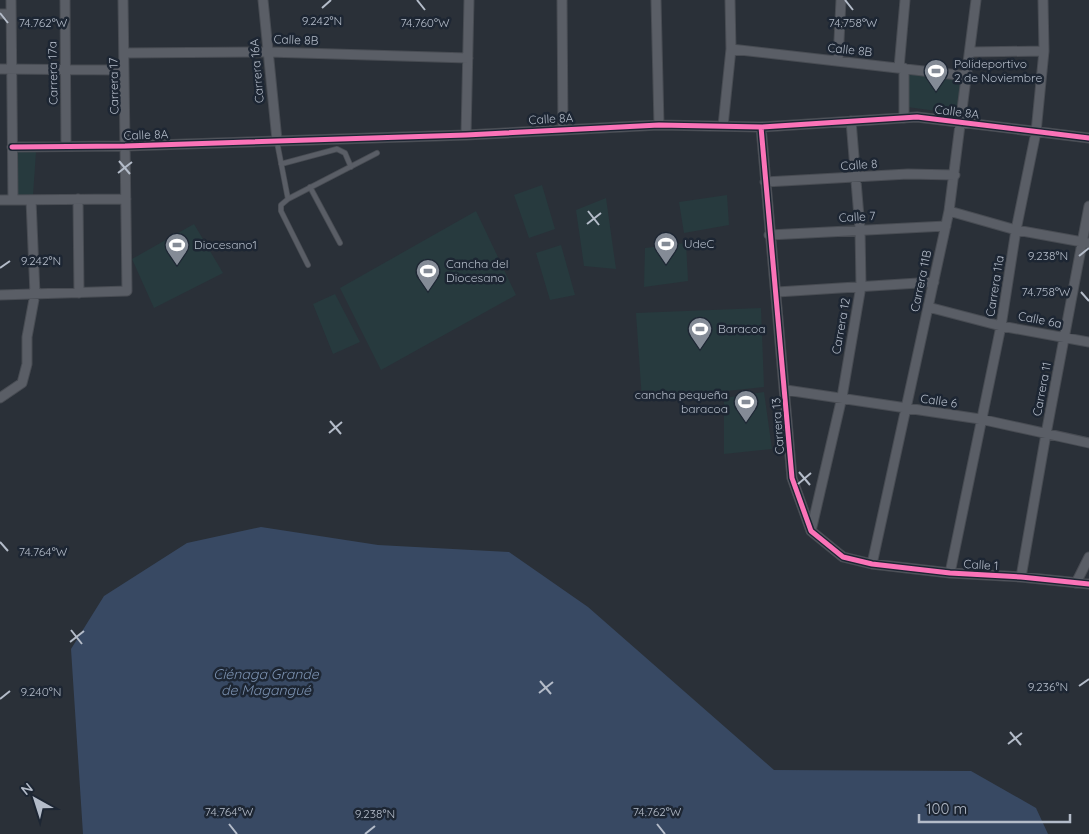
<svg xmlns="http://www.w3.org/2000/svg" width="1089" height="834" viewBox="0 0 1089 834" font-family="Quicksand,sans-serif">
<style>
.green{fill:#273a3e}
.water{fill:#384963}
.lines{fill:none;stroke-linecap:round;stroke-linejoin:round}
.lane-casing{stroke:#484c53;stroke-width:6}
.street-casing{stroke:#484c53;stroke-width:11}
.lane{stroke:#5a5e66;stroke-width:4.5}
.street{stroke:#5a5e66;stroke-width:9}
.cycleway-casing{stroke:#1d2633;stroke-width:8}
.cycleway{stroke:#fb73b8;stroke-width:5}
.ticks{fill:none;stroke:#b4bcc9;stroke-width:2}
.labels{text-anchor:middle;stroke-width:5;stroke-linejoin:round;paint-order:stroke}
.street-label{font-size:12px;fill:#b4bcc9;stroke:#1d2633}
.poi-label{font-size:12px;fill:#b4bcc9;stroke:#1d2633;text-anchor:start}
.water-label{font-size:14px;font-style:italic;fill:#7c92b1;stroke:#1d2633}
.ticks-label{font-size:12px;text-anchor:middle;fill:#b4bcc9;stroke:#1d2633;stroke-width:5;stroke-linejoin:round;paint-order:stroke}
</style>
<rect width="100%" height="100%" fill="#2a3038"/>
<path class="green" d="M908,74L965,78L960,114L907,107Z
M15,152H36L33,195H16Z
M542,185L555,229L529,238L514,195Z
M727,195L729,225L684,233L679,202Z
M606,198L616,269L584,266L576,210Z
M476,211L516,295L381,370L340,288Z
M194,224L223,273L154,308L132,259Z
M686,243L688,281L644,287L645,248Z
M561,245L575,295L550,300L536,253Z
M335,294L360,342L333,354L313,304Z
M761,308L764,387L642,400L636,313Z
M764,392L772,449L724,454V398Z"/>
<path class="water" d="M261,527L378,545L509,552L588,607L774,770L971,771L1036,808L1048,834H83L71,649L104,596L187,543Z"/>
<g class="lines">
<g class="lane-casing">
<path id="lane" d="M277,142L288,199
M281,164L337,149L345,153L351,167
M310,187L340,243
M308,265L281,211V205L288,199L377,153"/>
</g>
<g class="street-casing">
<path id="street" d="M11,0L13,200
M65,0L66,146
M263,0L277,140
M562,0L563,128
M656,0L659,125
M0,14H11
M731,49L967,76
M971,52L1044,51
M124,53L268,52L468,58
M838,61L841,0
M899,68L905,0
M904,68V118
M0,69L124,70
M723,126L731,49L730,0
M761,127L792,478L811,531L843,557L872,564L950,573L1021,577L1089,584
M466,135L469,0
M12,147L125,146L466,135L659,125L761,127L917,117L1089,138
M765,182L908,174L955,175
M78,199L79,293
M0,200L126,199
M949,211L1016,230L1088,243
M769,235L946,226
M777,292L934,282
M0,295L127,291L123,0
M928,307L1001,326L1089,342
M786,390L980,419L1089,443
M0,398L22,383L27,364V337L35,294L31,200
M811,531L842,397L861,286L860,229L851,121
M872,564L949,211L976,0
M950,573L1001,326L1016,230L1036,132L1044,51L1043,0
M1021,577L1046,434L1089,206
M1076,583L1089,557"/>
</g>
<use href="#lane" class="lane"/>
<use href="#street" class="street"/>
<g class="cycleway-casing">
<path id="cycleway" d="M761,127L792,478L811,531L843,557L872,564L950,573L1021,577L1089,584
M12,147L125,146L466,135L659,125L761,127L917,117L1089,138"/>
</g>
<use href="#cycleway" class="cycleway"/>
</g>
<path class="ticks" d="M417,0L425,10M845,0L853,10M322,8L331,0M0,13L8,23M119,161L130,174M118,173L132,162M588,211L599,225M587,224L601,213M1079,256L1089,248M0,268L10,261M1081,292L1089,301M330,421L341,434M329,433L342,422M799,472L810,485M798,484L811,473M0,542L8,551M71,630L82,644M70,642L84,631M540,681L551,694M1079,686L1089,679M539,693L553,682M0,699L10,691M1010,732L1021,745M1008,744L1022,733M229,824L237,834M657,824L665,834M365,834L375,826"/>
<defs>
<g id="stadium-pin" transform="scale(1.25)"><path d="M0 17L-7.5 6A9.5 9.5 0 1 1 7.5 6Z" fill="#848b96" stroke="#1d2633"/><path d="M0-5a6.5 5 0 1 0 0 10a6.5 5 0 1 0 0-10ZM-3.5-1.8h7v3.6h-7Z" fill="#fff"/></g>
</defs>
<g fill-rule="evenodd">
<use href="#stadium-pin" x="936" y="71"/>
<use href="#stadium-pin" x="666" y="244"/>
<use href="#stadium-pin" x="177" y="245"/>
<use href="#stadium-pin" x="428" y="271"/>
<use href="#stadium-pin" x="700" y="329"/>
<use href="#stadium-pin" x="746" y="402"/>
</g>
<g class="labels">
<g class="street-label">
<text transform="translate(296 40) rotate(2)" y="4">Calle 8B</text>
<text transform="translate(850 50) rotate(6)" y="4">Calle 8B</text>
<text transform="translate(257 71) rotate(-95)" y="4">Carrera 16A</text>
<text transform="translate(53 73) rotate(-91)" y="4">Carrera 17a</text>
<text transform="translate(114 86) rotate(-91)" y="4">Carrera 17</text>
<text transform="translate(957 112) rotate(7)" y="4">Calle 8A</text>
<text transform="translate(551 119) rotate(-3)" y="4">Calle 8A</text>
<text transform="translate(146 135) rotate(-2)" y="4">Calle 8A</text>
<text transform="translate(859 165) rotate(-4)" y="4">Calle 8</text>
<text transform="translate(857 217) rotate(-3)" y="4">Calle 7</text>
<text transform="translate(921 281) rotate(-78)" y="4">Carrera 11B</text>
<text transform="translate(995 286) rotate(-81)" y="4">Carrera 11a</text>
<text transform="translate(1040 320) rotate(11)" y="4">Calle 6a</text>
<text transform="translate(841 326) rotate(-80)" y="4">Carrera 12</text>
<text transform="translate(1042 389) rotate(-79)" y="4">Carrera 11</text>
<text transform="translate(939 401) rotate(8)" y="4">Calle 6</text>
<text transform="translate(778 426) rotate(-94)" y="4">Carrera 13</text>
<text transform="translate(981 565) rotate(3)" y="4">Calle 1</text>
</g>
<g class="poi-label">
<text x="954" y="68">Polideportivo<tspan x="954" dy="14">2 de Noviembre</tspan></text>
<text x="684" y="248">UdeC</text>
<text x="194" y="249">Diocesano1</text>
<text x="446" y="268">Cancha del<tspan x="446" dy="14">Diocesano</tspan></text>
<text x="718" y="333">Baracoa</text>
<text x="728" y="399" text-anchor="end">cancha pequeña<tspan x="728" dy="14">baracoa</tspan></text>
</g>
<g class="water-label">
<text x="266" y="679">Ciénaga Grande<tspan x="266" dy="16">de Magangué</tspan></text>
</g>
</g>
<g class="ticks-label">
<text x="322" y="25">9.242°N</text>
<text x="425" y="27">74.760°W</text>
<text x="853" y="27">74.758°W</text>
<text x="43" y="27">74.762°W</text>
<text x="1048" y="260">9.238°N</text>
<text x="41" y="265">9.242°N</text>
<text x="1046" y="296">74.758°W</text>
<text x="43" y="556">74.764°W</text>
<text x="1048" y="691">9.236°N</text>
<text x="41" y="696">9.240°N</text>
<text x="229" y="816">74.764°W</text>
<text x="657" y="816">74.762°W</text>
<text x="375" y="818">9.238°N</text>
</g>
<g transform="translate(35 799) rotate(321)" stroke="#1d2633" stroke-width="4" paint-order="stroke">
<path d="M0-4L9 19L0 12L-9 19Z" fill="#b4bcc9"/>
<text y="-8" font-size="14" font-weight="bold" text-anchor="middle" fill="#b4bcc9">N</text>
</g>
<path d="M919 814v8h151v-8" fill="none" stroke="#b4bcc9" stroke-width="2.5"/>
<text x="926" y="814" font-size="15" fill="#b4bcc9" stroke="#1d2633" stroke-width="4" paint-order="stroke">100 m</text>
</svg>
